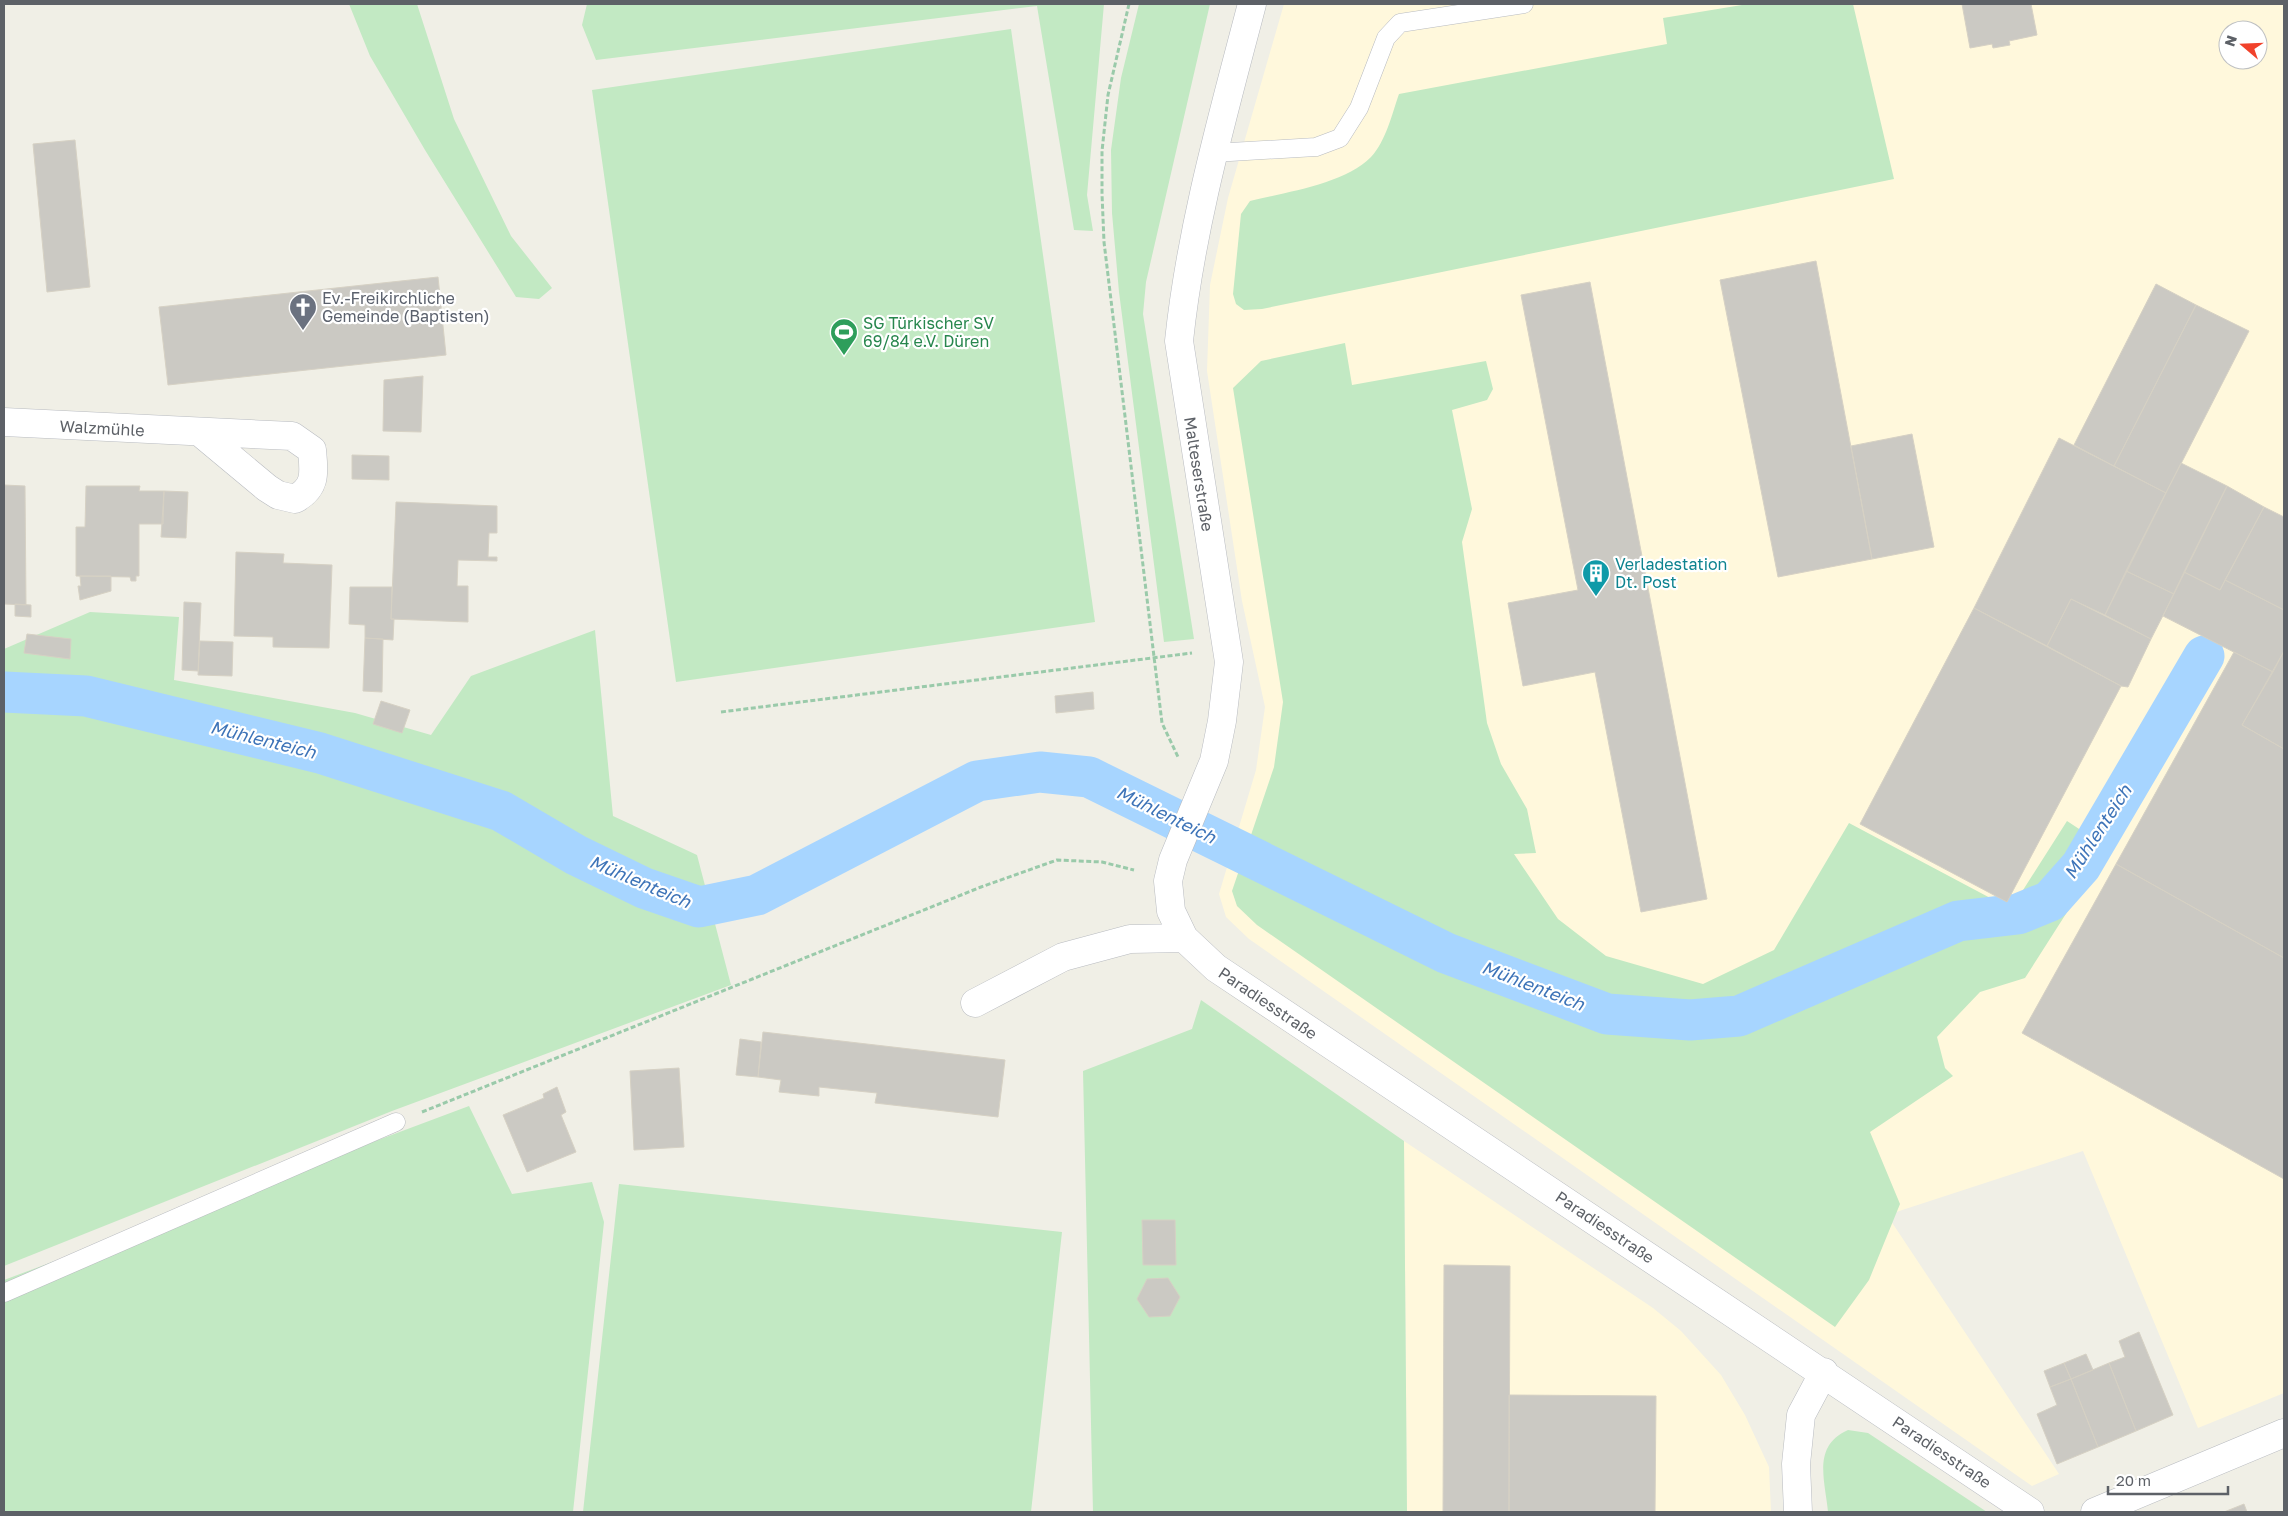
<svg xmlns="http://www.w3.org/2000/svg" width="2288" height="1516" viewBox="0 0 2288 1516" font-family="'Golos Text',sans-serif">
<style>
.commercial{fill:#fff8dc;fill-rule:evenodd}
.green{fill:#c2e9c3}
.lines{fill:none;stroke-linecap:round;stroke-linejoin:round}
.canal{stroke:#a7d5ff;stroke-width:41}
.building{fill:#cbc9c3;stroke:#d6d1c4}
.lane-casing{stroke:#b8bbc0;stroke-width:19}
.street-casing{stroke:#b8bbc0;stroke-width:29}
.path{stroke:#9acaaa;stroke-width:3;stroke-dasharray:5 2.5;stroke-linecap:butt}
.lane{stroke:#fff;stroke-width:18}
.street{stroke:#fff;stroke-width:28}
.labels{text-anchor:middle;stroke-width:4.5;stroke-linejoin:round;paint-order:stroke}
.worship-label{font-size:16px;fill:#5b616d;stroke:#fff;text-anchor:start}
.leisure-label{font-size:16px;fill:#27864d;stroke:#fff;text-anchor:start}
.street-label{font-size:16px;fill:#5d6167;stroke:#fff}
.culture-label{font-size:16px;fill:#0d838f;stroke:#fff;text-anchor:start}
.water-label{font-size:18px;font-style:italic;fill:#3e74b8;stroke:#fff}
</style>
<rect width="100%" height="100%" fill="#f0efe6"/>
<path class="commercial" d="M1284,4H2284V1393L2198,1428L2083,1151L1887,1215L2059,1474L2032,1486L1249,939L1226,917L1219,894L1256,770L1265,707L1242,601L1207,371L1210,285L1228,198ZM2228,30H2258V60H2228Z
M1404,1141L1653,1308L1681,1331L1721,1375L1745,1415L1769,1467L1771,1512H1407Z"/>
<path class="green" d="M349,4H417L454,119L511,236L552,288L539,299L516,297L425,150L370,56Z
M587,4H1104L1087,195L1093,231L1074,230L1037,6L596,60L582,25Z
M1139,4H1210L1146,282L1143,314L1194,639L1164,642L1119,292L1112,213L1111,150L1121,78Z
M1748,4H1853L1894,179L1262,309L1244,310L1236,304L1233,294L1241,214L1250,201C1286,192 1345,184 1371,157C1386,141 1392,114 1399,94L1667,44L1663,18Z
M1011,29L1095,622L676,682L592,90Z
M1345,343L1352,385L1486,361L1493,389L1487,400L1452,410L1472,509L1462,542L1487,723L1501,764L1527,809L1536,853L1514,854L1558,919L1606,956L1703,984L1774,950L1849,823L2011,909L2067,821L2108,848L2025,978L1980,992L1937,1037L1945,1068L1953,1076L1870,1132L1900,1204L1869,1280L1835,1327L1257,925L1237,906L1232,891L1274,767L1283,702L1233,388L1261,361Z
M90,612L179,617L174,680L355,713L431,735L471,676L595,630L613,816L697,855L731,985L392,1111L4,1266V649Z
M1201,1000L1404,1141L1407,1512H1093L1083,1071L1192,1029Z
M469,1106L512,1194L592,1182L604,1222L573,1512H4V1280Z
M619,1184L1062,1232L1031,1512H583Z
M1848,1430L1868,1433L1987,1512H1828C1825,1480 1812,1446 1848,1430Z"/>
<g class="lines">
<path class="canal" d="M4,692L86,696L320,753L501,811L576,855L644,888L699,907L757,895L977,781L1040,772L1089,777L1446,953L1607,1014L1690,1020L1739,1016L1958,921L2018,914L2050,901L2081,866L2204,656"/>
</g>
<path class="building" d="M1962,4H2031L2037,35L2009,41L2010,45L1993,48L1992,44L1970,48Z
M75,140L90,287L47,292L33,144Z
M1816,261L1872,559L1778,577L1720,280Z
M438,277L446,355L168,385L159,307Z
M1590,282L1707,899L1641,912L1595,672L1523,686L1508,603L1578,590L1521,295Z
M2156,284L2196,305L2114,466L2074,445Z
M2196,305L2249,331L2166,493L2114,466Z
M423,376L421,432L383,431L384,380Z
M1912,434L1934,547L1872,559L1851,446Z
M2059,438L2166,493L2105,615L2071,599L2047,646L1974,608Z
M352,455L389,456V480L352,479Z
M2181,463L2227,486L2174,594L2126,571Z
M4,485L25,486L26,605L4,604Z
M86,486H140L139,491H164L163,524H139V576H136V581H131L130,577L76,576V527H85Z
M2227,486L2264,507L2220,590L2184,572Z
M164,491L188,492L186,538L161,537Z
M396,502L497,506V533H489L488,557H497V561L458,560L457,586H468V622L391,619Z
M2264,507L2284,517V610L2225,580Z
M236,552L284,554L283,563L332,565L329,648L273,647V637L234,636Z
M2126,571L2174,594L2151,639L2105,615Z
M2184,572L2220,590L2225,580L2284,610V651L2273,672L2163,616Z
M80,576H111V591L80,600L78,586H81Z
M350,587H392L391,619H394L393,640L365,638V625L349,624Z
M2071,599L2151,639L2128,687L2121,686L2047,646Z
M184,602L201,603L198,671L182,670Z
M15,604L31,605V617L15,616Z
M1974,608L2121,686L2007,902L1860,824Z
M27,634L71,639L70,659L24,653Z
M365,638L383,639L382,692L363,691Z
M200,641L233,642L232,676L198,675Z
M2284,651V749L2242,725Z
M2234,652L2273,672L2242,725L2284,749V958L2116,864Z
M1093,692L1094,709L1056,713L1055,696Z
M381,701L410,710L402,733L373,724Z
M2116,864L2284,958V1179L2022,1033Z
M763,1032L1005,1060L998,1117L875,1103L877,1093L819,1087V1096L779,1092L781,1080L758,1077Z
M740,1039L761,1042L758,1077L736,1075Z
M679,1068L684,1147L634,1150L630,1071Z
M557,1087L566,1112L561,1115L576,1152L527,1172L503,1115L544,1098L543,1094Z
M1142,1220H1175L1176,1265H1143Z
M1444,1265L1510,1266L1509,1512H1443Z
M1168,1278L1180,1297L1170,1316L1149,1317L1137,1299L1147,1279Z
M2139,1332L2173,1415L2136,1431L2109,1363L2125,1357L2119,1341Z
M2086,1354L2093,1370L2071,1379L2064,1363Z
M2064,1363L2071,1379L2050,1387L2044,1371Z
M2109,1363L2136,1431L2098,1447L2071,1379Z
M2071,1379L2098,1447L2057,1464L2037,1414L2057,1405L2050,1387Z
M1509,1395L1656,1396L1655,1512H1509Z
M2244,1504L2247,1512H2224Z"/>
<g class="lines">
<g class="lane-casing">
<path id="lane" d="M1213,153L1316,147L1340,138L1359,108L1386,38L1400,23L1524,4
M4,1293L396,1122"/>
</g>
<g class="street-casing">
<path id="street" d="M1252,4C1223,115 1191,226 1179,341L1229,662L1222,721L1214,761L1173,860L1168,881L1171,911L1184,938L1216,968L2030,1512
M4,422L292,436L312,450C314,472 317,487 295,499L278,495L267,488L201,433
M975,1003L1063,957L1130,939L1184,938
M1798,1512L1796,1464L1801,1415L1824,1372
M2095,1512L2284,1433"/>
</g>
<path class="path" d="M1129,4L1108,95L1102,151V194L1104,242L1162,723L1178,757
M721,712L1192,653
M422,1112L981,887L1057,860L1102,862L1134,870"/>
<use href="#lane" class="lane"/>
<use href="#street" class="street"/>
</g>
<defs>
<g id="church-pin" transform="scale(1.4375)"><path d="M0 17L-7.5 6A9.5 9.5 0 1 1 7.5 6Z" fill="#6b7280" stroke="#fff"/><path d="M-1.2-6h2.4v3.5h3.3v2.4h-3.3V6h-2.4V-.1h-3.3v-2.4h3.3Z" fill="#fff"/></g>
<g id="stadium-pin" transform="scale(1.4375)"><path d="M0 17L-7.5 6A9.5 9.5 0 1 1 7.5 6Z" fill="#2e9e5b" stroke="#fff"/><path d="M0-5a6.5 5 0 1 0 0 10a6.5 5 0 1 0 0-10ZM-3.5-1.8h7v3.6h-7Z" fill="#fff"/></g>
<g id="building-pin" transform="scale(1.4375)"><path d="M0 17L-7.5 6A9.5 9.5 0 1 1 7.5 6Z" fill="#0f9aa8" stroke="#fff"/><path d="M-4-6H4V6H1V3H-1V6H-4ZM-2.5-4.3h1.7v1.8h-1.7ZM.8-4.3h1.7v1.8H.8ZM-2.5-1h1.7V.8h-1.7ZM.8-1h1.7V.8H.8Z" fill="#fff"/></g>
</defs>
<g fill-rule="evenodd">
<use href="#church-pin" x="303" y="307"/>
<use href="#stadium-pin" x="844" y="332"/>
<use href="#building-pin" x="1596" y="573"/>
</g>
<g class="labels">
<g class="worship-label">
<text x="322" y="304">Ev.-Freikirchliche<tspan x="322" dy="18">Gemeinde (Baptisten)</tspan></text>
</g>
<g class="leisure-label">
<text x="863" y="329">SG Türkischer SV<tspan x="863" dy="18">69/84 e.V. Düren</tspan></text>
</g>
<g class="street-label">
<text transform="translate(102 428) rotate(3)" y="6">Walzmühle</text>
<text transform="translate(1199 474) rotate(81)" y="6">Malteserstraße</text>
<text transform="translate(1268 1003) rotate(34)" y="6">Paradiesstraße</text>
<text transform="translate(1605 1227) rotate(34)" y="6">Paradiesstraße</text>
<text transform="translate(1942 1452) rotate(34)" y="6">Paradiesstraße</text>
</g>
<g class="culture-label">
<text x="1615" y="570">Verladestation<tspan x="1615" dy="18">Dt. Post</tspan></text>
</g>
<g class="water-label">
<text transform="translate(263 740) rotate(14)" y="6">Mühlenteich</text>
<text transform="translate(1166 815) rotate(26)" y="6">Mühlenteich</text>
<text transform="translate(2098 832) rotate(-57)" y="6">Mühlenteich</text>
<text transform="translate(640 882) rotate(23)" y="6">Mühlenteich</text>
<text transform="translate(1533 986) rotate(21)" y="6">Mühlenteich</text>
</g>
</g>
<rect width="2288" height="1516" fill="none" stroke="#5d6167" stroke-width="10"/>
<g transform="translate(2243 45) rotate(289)"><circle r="24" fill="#ffffff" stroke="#bec0c2"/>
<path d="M0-4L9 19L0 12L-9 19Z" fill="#f1422b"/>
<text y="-8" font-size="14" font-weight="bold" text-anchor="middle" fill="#5d6167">N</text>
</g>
<path d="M2108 1486v8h120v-8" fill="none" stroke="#5d6167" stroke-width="2.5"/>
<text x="2116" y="1486" font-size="15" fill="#5d6167" stroke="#ffffff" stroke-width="4" paint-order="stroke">20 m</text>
</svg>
